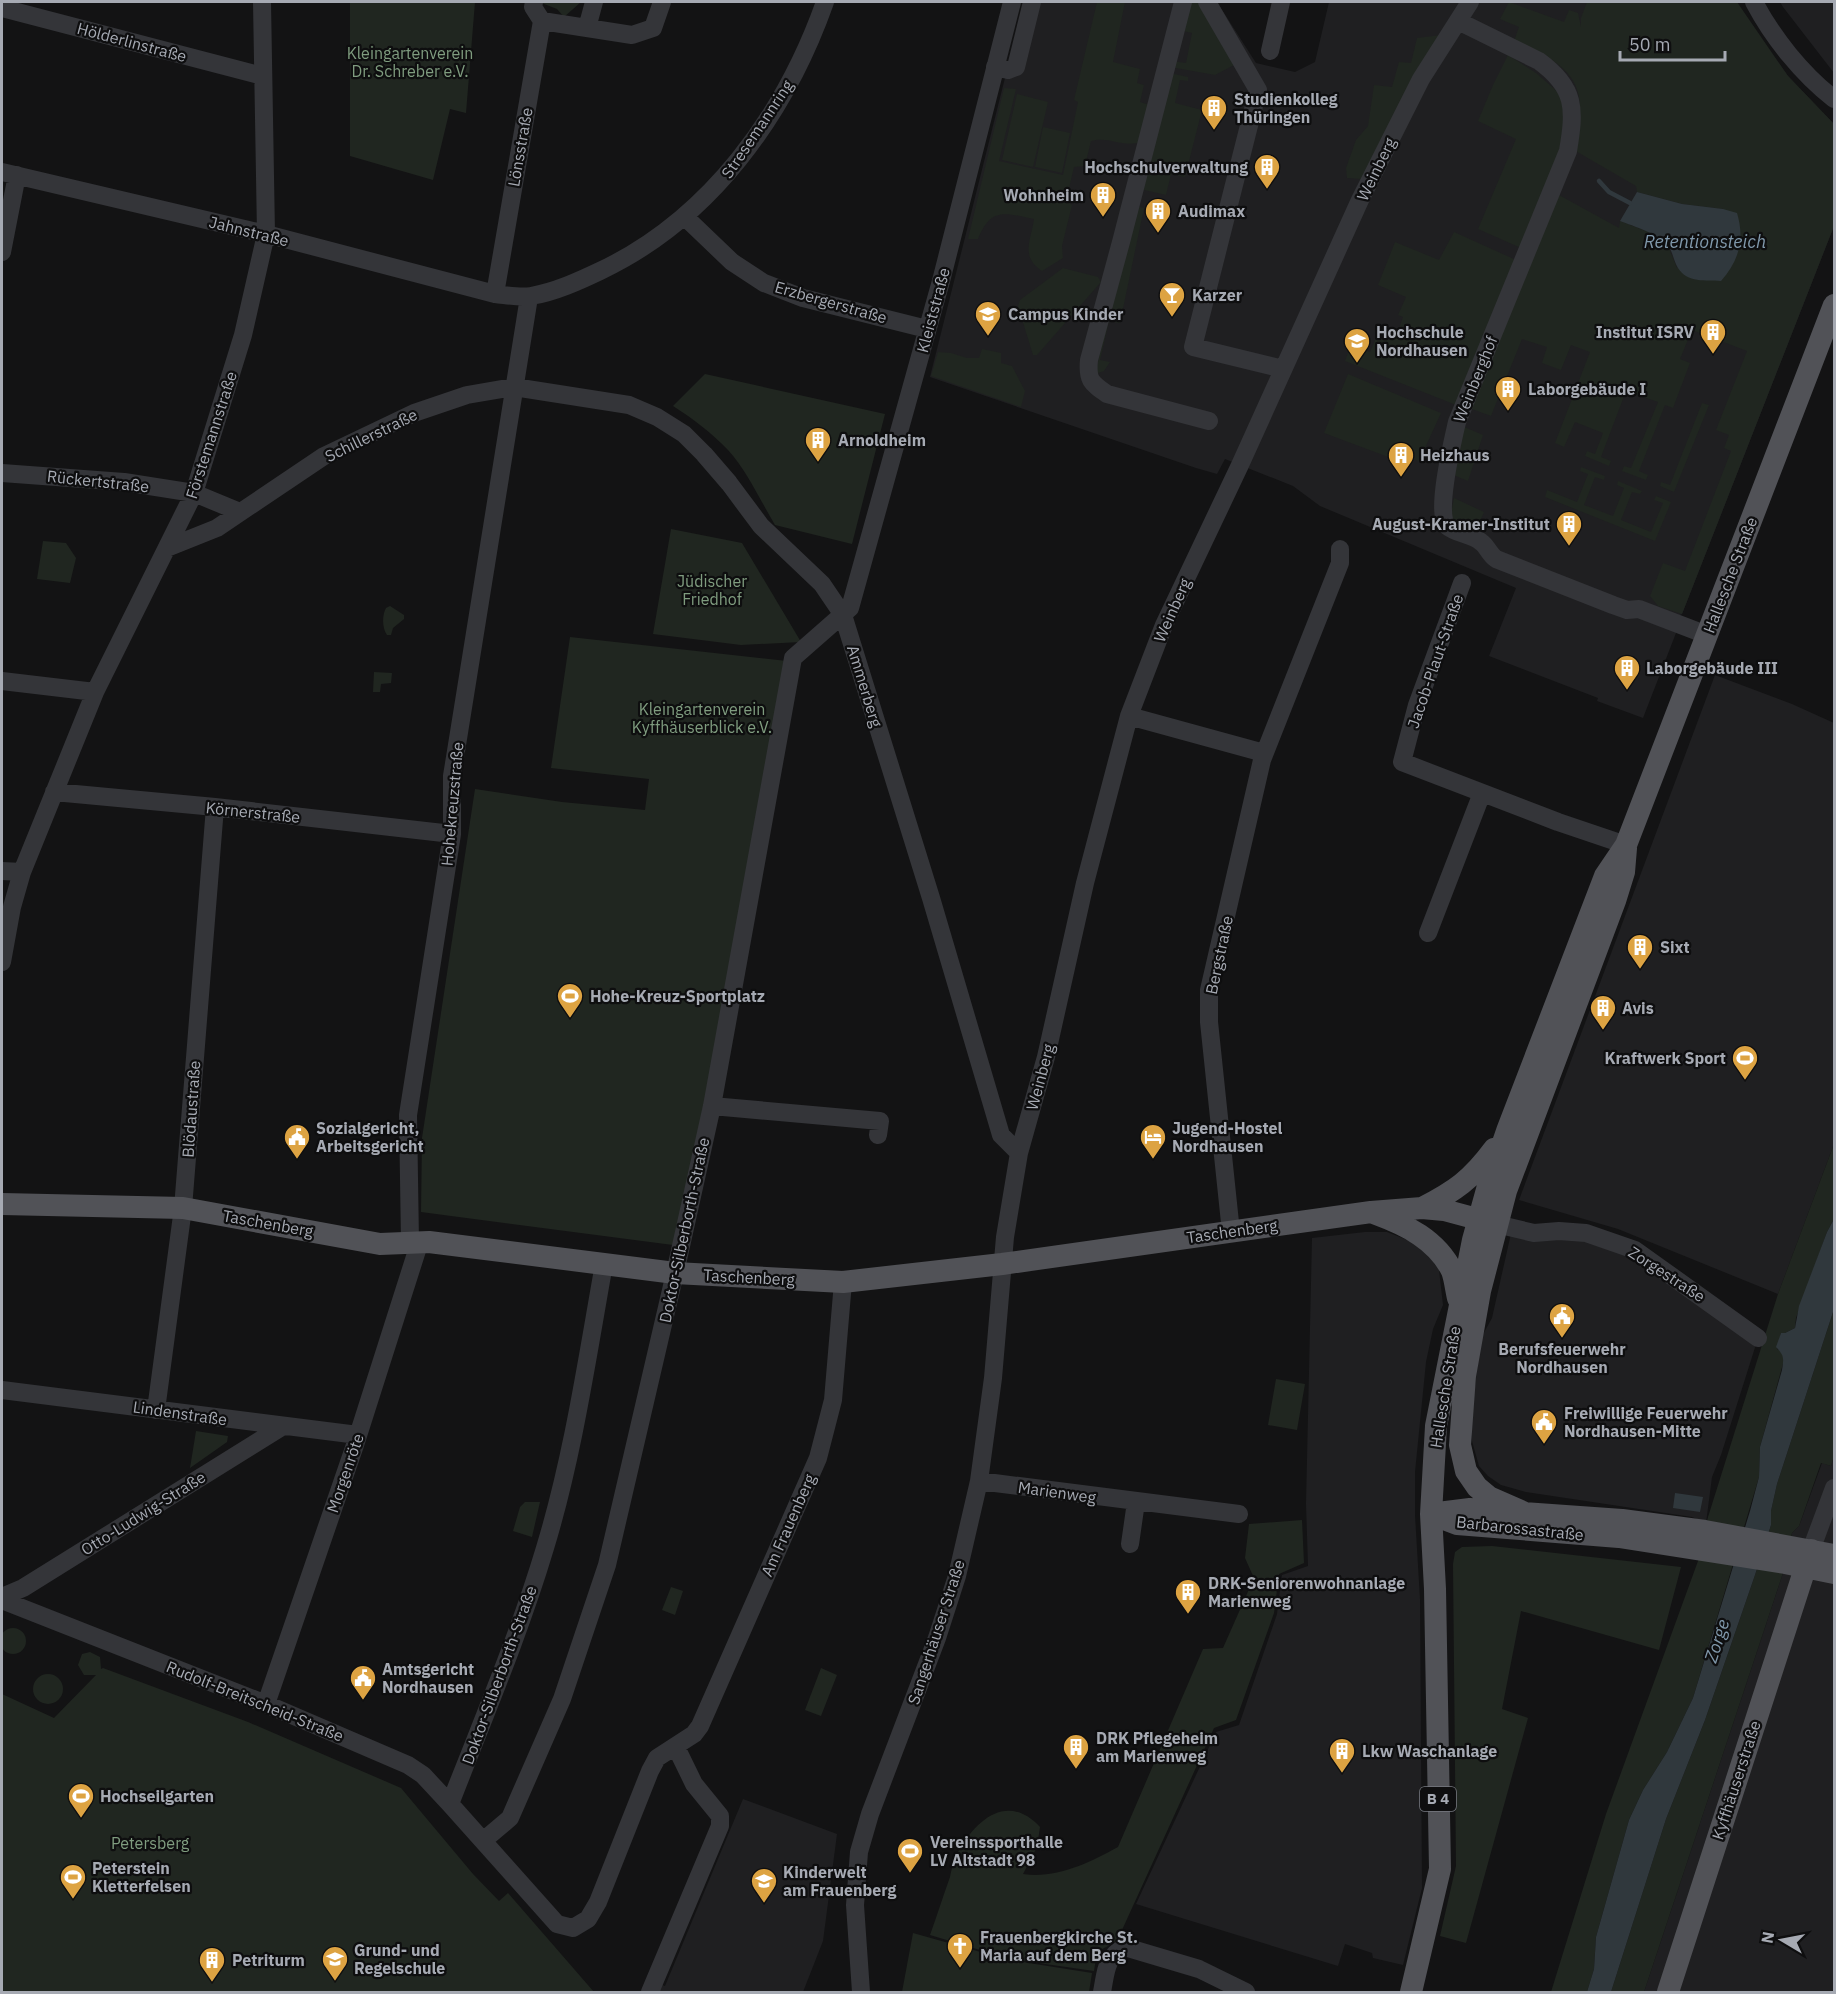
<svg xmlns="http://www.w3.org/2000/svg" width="1836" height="1994" viewBox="0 0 1836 1994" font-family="'IBM Plex Sans',sans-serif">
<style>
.built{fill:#1f1f21}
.green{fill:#202620}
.water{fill:#30383d}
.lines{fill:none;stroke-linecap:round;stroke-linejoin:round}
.stream{stroke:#30383d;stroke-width:4.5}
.minor{stroke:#343539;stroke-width:18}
.major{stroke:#515257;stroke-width:22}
.labels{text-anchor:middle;stroke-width:4.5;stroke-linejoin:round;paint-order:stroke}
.shield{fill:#0e0e0f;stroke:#787b82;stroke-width:1.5}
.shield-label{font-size:15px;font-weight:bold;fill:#a6aab3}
.street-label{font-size:16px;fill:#a6aab3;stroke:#0e0e0f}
.park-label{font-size:16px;fill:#7f9c7f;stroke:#0e0e0f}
.poi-label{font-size:16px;font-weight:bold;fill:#a6aab3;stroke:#0e0e0f;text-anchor:start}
.water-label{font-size:18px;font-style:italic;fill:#8098ab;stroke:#0e0e0f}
</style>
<rect width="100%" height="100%" fill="#131314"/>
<path class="built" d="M1024,2H1217L1256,63L1295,72L1315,62L1329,2H1734L1788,76L1834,124V226L1682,614L1678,616L1676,633L1643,718L1597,701L1598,698L1489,656L1516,588L1320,506L1293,486L1225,459L1217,474L1196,468L930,377Z
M1780,2H1834V73L1783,7Z
M1715,675L1792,704L1834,723V1144L1778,1294L1618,1229L1519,1200Z
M1512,1229L1635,1250L1758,1338L1721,1455L1712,1477L1706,1523L1692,1517L1526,1492L1501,1485L1488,1476L1479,1466L1472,1441V1411L1481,1338L1492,1318Z
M1365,1232H1387L1410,1241L1426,1252L1439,1270L1443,1305L1433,1329L1426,1362L1415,1472V1515L1420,1599L1422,1888L1403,1965L1373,1958L1372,1953L1345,1944L1338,1966L1136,1904L1216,1732L1239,1725L1277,1614L1282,1575L1308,1566L1306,1504L1312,1238Z
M1834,1456V1992H1644L1782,1576L1792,1533L1799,1526L1822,1463L1831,1466Z
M743,1799L837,1834L823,1941L803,1992H658L659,1984L665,1986Z"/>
<path class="green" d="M350,2H475L466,113L450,109L433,180L350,156Z
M539,2H581L564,17L557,9Z
M1097,2H1125L1113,62L1140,69L1137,83L1144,85L1140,102L1153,106L1144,141C1123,149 1111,136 1091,141L1085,166L1074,167L1066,201L1072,205L1062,246L1063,258L1042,271C1020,256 1031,241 1034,219C1004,213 991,207 978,239H968L1004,88L1016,89L999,161L1063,175L1078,102L1074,100Z
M1199,2L1236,64L1215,75L1170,67L1172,61L1186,63L1192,33L1179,30L1190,3Z
M1509,2L1564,22L1569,10L1578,13L1581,27V18L1587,2H1737L1788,76L1834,124V226L1682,614L1658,606L1650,596L1663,563L1685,571L1731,451L1724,448L1729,435L1716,430L1747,351L1692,330L1680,359L1690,363L1673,408L1665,405L1639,471L1648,475L1646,480L1622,471L1624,466L1631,468L1658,402L1626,391L1601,457L1611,461L1609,466L1585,456L1587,451L1595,454L1603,433L1575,422L1564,447L1555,443L1590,352L1571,345L1561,370L1542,363L1547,347L1522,339L1491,416L1469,408L1559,195L1619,228L1620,221L1651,233L1668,246L1677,268L1723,209L1682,204L1637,192L1636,186L1574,150C1576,137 1579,123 1580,109C1581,68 1544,55 1514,41L1519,27L1500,19Z
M1441,35L1362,179L1347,178L1346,168L1356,140L1368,126L1374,85L1392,87L1399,62L1411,63L1417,38Z
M1508,55L1536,73L1566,99L1564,142L1521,248L1478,229L1516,139L1478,121L1493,85Z
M1169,73L1188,77V81L1180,80L1175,103L1202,110L1185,177L1171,174L1166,195L1140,189Z
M1017,94L1048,102L1033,167L1002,160Z
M1043,127L1070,133L1062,173L1035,167Z
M1136,206L1144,208L1120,323L1109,321L1100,360L1110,362L1104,371L1095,374Z
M1454,232L1516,260L1456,405L1345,361L1351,345L1370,352L1381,326L1398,331L1403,317L1398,315L1406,297L1378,285L1395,242L1439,260Z
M1063,268L1098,277L1101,282L1037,355H1033L1018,306L1020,300Z
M982,349L1001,353V363L1012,366L1025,391L1021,407L931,376L938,352L951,353L967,358H979Z
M705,374L885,414L852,544L775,525C760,500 747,471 728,450C712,433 692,418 673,406Z
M1348,374L1441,413L1419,461L1410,458L1407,464L1324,433Z
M1702,403L1709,405L1674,492L1660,486L1661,482L1670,485Z
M1462,426L1483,435L1468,481L1451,474Z
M1581,467L1605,476L1604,480L1595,477L1584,505L1613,516L1624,488L1617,485L1618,481L1642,491L1640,494L1632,492L1621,520L1651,532L1663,503L1654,500L1656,496L1671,502L1655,541L1545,497L1547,490L1577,502L1588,474L1580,471Z
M1454,498L1484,512L1474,534L1452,520L1451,513Z
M671,529L742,543L801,642L741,645L653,634Z
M43,541L66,543L76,558L70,583L37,579Z
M390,606L404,615V619L393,628L391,635H387C382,628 382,615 386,608Z
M570,637L787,661L706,1105L673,1245L421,1212L422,1138L475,789L562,802L645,810L649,779L551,768Z
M374,672L392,673L391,683L381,684L380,692H373Z
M1834,1144V1219L1827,1232L1796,1318L1795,1328L1785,1333H1781L1777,1349L1782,1352L1784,1360L1760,1447L1759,1477L1693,1698L1667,1752L1643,1790L1629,1820L1596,1937L1594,1969L1587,1992H1551L1606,1814L1698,1561L1708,1517L1778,1294Z
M1834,1309V1456L1831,1466L1821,1463L1799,1526L1792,1533L1782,1576L1644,1992H1611L1666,1819L1705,1720L1755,1575L1771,1525V1511L1777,1484Z
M1276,1379L1305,1384L1297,1430L1268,1425Z
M196,1431L228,1436L227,1442L190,1468Z
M525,1502H540L532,1537L513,1531L520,1507Z
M1302,1520L1304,1563L1279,1574L1274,1613L1236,1720L1214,1728L1117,1941L1097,1952L1094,1971L1010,1959L930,1935C937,1916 943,1896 950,1877C952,1868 954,1858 959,1850C978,1818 1008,1793 1040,1827L1037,1847L1023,1874C1056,1879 1089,1863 1118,1847L1203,1649L1223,1648L1254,1578L1245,1558L1249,1524Z
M1492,1546L1681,1567L1659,1650L1521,1611L1502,1709L1528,1718L1466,1943L1440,1936L1456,1866L1453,1564L1455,1552L1462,1547Z
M671,1587L683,1591L675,1615L662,1610Z
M0 1641a13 13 0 1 1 26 0a13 13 0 1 1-26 0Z
M90,1652L100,1657L101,1669L103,1668L248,1722L401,1788L473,1874L499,1901L508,1893L594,1992H2V1694L54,1718L96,1675H84L78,1665L82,1654Z
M821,1668L837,1675L821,1716L805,1710Z
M33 1689a15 15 0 1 1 30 0a15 15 0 1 1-30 0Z
M913,1933L1009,1960L1092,1973L1089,1992H902Z"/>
<path class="water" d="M1637,192L1682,204L1723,209L1737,213C1745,239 1739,261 1721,281C1706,280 1687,283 1678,268C1674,262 1673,253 1669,247C1660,234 1633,226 1620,221Z
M1834,1219V1309L1777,1484L1771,1511V1525L1755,1575L1705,1720L1666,1819L1611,1992H1587L1594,1969L1596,1937L1629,1820L1643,1790L1667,1752L1693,1698L1750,1511L1759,1477L1760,1447L1782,1370C1784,1357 1784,1356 1776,1347L1781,1333H1785L1795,1328L1799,1306L1827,1232Z
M1675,1493L1703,1497L1700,1512L1673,1508Z"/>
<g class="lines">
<path class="stream" d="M1599,181L1609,192L1630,203"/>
<path class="minor" d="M1183,2L1121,242L1089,360C1087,380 1091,383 1107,394L1209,421
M1207,2L1258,90L1193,347L1283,369
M1754,2C1773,38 1802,74 1834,99
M2,8L263,76
M542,21L632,35L653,28L662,2
M1458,21L1539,61C1576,88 1575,109 1568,151L1457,422C1453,440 1435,514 1447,526C1456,534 1472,534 1481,542C1487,546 1489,554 1496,559L1613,605L1627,610L1639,609L1707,635
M587,28L594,2
M1270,51L1281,2
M995,67L1008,70L1016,67L1032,2
M2,172L266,234L495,294C506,295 520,298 531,296C555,292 579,281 600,271C710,219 785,115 825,2
M685,217L732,262L764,283L803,298L927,329
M2,252L17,175
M495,294L542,21L533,7L534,2
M2,473L124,482L194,493L240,512
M167,548L217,528L324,456L414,413L467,395L514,387L629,405L657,417L684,434L704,454L729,483L761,526L822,584L843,615L931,898L1001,1135L1019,1153
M1462,583L1417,705L1402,762L1558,822L1626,845
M2,681L95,692
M1129,716L1264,753
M54,792L215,807L452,834
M2,871L22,872
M1428,933L1482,793
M2,962L12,907L22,872L95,692L194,493L243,335L266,234L262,2
M712,1106L880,1121L878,1135
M1496,1224L1534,1233L1559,1231L1586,1233L1635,1250L1758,1338
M1231,1232L1209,1022V990L1262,760L1340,563V549
M410,1242L408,1115L452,834V776L529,297
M2,1390L358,1435
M156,1410L183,1208L215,807
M979,1481L1239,1514
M1130,1544L1136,1502
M1811,1550L1834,1488
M2,1597L23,1588L283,1426
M2,1600L266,1704L408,1765L423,1775L450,1804L557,1924L573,1928L588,1919L598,1902L650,1771L657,1758L694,1734L700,1726L818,1458L833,1400L843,1282
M266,1704L355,1445L420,1241
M450,1804C483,1719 519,1635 545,1548C573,1456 587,1359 604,1264
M484,1840L510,1818L562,1699L607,1565L675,1273L712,1106L793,658L850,608L941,281L1012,2
M650,1992L720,1826V1816L694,1784L676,1747
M861,1992L855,1905L859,1852L870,1814L937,1638L957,1576L979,1481L993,1378L1005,1237L1019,1153L1046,1057L1085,883L1129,716L1164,625L1240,465L1360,200L1421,79L1470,2
M1102,1992C1106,1972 1105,1957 1125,1947L1199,1969L1246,1992"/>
<path class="major" d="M2,1204L183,1208L380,1244L429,1242L675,1273L843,1282L1002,1264L1371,1212L1422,1208L1444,1210L1496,1224
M1422,1208C1455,1191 1471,1180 1494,1149
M1376,1214C1406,1225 1437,1240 1452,1271C1455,1279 1456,1290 1458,1298
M1523,1512L1489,1497L1477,1487L1466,1471L1460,1445L1465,1376L1480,1291L1506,1191L1615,901L1624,872L1626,848
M1438,1513L1470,1509L1622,1520L1705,1531L1834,1555
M1431,1514L1457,1524L1619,1537L1785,1563L1834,1573
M1411,1992L1440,1869L1435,1589L1431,1514L1436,1426L1473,1240L1488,1186L1507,1131L1605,876L1626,845L1834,305
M1668,1992L1811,1550"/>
</g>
<defs>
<g id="building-pin" transform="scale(1.35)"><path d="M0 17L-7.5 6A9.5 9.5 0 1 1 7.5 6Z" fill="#dda342" stroke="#0e0e0f"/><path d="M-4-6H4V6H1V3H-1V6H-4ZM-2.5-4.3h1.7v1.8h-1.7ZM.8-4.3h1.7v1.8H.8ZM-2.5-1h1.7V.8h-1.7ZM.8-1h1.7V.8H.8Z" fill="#fff"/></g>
<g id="bar-pin" transform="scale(1.35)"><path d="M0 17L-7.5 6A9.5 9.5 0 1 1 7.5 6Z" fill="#dda342" stroke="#0e0e0f"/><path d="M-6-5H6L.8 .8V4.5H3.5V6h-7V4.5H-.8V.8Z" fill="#fff"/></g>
<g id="school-pin" transform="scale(1.35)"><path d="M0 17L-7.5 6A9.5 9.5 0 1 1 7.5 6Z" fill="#dda342" stroke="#0e0e0f"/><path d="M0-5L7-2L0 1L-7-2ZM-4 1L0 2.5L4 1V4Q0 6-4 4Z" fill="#fff"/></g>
<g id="university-pin" transform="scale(1.35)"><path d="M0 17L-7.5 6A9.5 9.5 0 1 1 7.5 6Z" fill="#dda342" stroke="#0e0e0f"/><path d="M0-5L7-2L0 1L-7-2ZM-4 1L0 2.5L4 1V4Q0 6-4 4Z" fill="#fff"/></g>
<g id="stadium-pin" transform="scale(1.35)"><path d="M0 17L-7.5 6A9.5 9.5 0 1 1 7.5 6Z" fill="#dda342" stroke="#0e0e0f"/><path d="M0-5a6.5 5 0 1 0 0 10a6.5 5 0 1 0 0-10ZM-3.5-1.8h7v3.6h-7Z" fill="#fff"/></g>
<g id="civic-pin" transform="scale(1.35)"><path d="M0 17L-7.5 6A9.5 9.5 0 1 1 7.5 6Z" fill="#dda342" stroke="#0e0e0f"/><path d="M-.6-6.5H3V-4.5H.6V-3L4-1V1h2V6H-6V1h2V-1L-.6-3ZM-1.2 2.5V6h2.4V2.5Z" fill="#fff"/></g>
<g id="hotel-pin" transform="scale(1.35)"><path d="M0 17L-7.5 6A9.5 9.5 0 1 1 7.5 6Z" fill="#dda342" stroke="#0e0e0f"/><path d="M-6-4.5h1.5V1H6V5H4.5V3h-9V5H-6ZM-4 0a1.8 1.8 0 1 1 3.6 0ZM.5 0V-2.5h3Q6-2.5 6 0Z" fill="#fff"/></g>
<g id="church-pin" transform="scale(1.35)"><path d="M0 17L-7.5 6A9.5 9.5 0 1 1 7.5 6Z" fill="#dda342" stroke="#0e0e0f"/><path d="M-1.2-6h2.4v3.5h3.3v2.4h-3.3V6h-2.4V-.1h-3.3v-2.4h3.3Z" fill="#fff"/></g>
</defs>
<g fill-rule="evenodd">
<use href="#building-pin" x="1214" y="108"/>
<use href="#building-pin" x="1267" y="167"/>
<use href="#building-pin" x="1103" y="195"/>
<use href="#building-pin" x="1158" y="211"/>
<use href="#bar-pin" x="1172" y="295"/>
<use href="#school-pin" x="988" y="314"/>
<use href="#building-pin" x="1713" y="332"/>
<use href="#university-pin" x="1357" y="341"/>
<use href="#building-pin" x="1508" y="389"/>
<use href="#building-pin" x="818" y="440"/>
<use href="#building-pin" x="1401" y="455"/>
<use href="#building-pin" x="1569" y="524"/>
<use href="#building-pin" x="1627" y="668"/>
<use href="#building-pin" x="1640" y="947"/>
<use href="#stadium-pin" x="570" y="996"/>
<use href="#building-pin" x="1603" y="1008"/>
<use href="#stadium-pin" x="1745" y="1058"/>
<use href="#civic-pin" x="297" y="1137"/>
<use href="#hotel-pin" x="1153" y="1137"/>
<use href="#civic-pin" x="1562" y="1316"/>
<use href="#civic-pin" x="1544" y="1422"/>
<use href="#building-pin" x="1188" y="1592"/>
<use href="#civic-pin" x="363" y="1678"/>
<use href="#building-pin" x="1076" y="1747"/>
<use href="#building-pin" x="1342" y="1751"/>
<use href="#stadium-pin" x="81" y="1796"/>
<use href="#stadium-pin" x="910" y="1851"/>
<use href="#stadium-pin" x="73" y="1877"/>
<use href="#school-pin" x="764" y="1881"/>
<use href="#church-pin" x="960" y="1946"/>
<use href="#school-pin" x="335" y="1959"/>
<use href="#building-pin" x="212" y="1960"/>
</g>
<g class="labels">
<rect class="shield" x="1420" y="1787" width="36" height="24" rx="4.5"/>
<g class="shield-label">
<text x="1438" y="1804">B 4</text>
</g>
<g class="street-label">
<text transform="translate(132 42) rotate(15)" y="6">Hölderlinstraße</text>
<text transform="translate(757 129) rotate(-56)" y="6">Stresemannring</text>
<text transform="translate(520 147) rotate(-80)" y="6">Lönsstraße</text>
<text transform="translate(1376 169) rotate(-64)" y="6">Weinberg</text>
<text transform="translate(249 231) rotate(14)" y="6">Jahnstraße</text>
<text transform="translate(831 302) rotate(16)" y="6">Erzbergerstraße</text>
<text transform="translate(933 310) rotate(-75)" y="6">Kleiststraße</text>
<text transform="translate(1475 379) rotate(-68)" y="6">Weinberghof</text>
<text transform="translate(211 435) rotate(-72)" y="6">Förstemannstraße</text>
<text transform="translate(371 435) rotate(-26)" y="6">Schillerstraße</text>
<text transform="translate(98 481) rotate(6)" y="6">Rückertstraße</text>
<text transform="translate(1730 575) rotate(-69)" y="6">Hallesche Straße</text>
<text transform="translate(1172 610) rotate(-66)" y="6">Weinberg</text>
<text transform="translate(1435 661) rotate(-71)" y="6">Jacob-Plaut-Straße</text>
<text transform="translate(865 686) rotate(73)" y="6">Ammerberg</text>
<text transform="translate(452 804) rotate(-85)" y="6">Hohekreuzstraße</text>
<text transform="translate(253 812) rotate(6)" y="6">Körnerstraße</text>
<text transform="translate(1219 955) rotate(-78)" y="6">Bergstraße</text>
<text transform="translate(1040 1077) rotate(-75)" y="6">Weinberg</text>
<text transform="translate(191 1109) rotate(-86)" y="6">Blödaustraße</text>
<text transform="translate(268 1223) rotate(10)" y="6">Taschenberg</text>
<text transform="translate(684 1230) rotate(-78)" y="6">Doktor-Silberborth-Straße</text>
<text transform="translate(1232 1231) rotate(-8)" y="6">Taschenberg</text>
<text transform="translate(1667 1274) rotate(33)" y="6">Zorgestraße</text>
<text transform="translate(749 1277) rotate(3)" y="6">Taschenberg</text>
<text transform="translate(1445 1387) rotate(-81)" y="6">Hallesche Straße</text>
<text transform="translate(180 1413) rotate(8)" y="6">Lindenstraße</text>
<text transform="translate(345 1473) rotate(-71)" y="6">Morgenröte</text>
<text transform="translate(1057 1492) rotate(8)" y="6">Marienweg</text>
<text transform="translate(143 1513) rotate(-32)" y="6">Otto-Ludwig-Straße</text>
<text transform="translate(788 1525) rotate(-66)" y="6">Am Frauenberg</text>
<text transform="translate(1520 1528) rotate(6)" y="6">Barbarossastraße</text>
<text transform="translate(936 1632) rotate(-72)" y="6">Sangerhäuser Straße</text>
<text transform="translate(499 1675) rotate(-70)" y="6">Doktor-Silberborth-Straße</text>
<text transform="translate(255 1701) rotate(22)" y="6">Rudolf-Breitscheid-Straße</text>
<text transform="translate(1736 1780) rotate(-72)" y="6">Kyffhäuserstraße</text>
</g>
<g class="park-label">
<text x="410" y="59">Kleingartenverein<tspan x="410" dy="18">Dr. Schreber e.V.</tspan></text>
<text x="712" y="587">Jüdischer<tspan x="712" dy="18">Friedhof</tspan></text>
<text x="702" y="715">Kleingartenverein<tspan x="702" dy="18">Kyffhäuserblick e.V.</tspan></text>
<text x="150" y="1849">Petersberg</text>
</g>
<g class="poi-label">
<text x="1234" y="105">Studienkolleg<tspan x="1234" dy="18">Thüringen</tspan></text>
<text x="1248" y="173" text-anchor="end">Hochschulverwaltung</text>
<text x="1084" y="201" text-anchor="end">Wohnheim</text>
<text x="1178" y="217">Audimax</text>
<text x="1192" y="301">Karzer</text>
<text x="1008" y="320">Campus Kinder</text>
<text x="1376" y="338">Hochschule<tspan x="1376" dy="18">Nordhausen</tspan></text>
<text x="1694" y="338" text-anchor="end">Institut ISRV</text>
<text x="1528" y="395">Laborgebäude I</text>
<text x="838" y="446">Arnoldheim</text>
<text x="1420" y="461">Heizhaus</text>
<text x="1550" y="530" text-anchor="end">August-Kramer-Institut</text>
<text x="1646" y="674">Laborgebäude III</text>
<text x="1660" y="953">Sixt</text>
<text x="590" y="1002">Hohe-Kreuz-Sportplatz</text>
<text x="1622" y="1014">Avis</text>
<text x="1726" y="1064" text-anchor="end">Kraftwerk Sport</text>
<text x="316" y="1134">Sozialgericht,<tspan x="316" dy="18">Arbeitsgericht</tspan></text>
<text x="1172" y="1134">Jugend-Hostel<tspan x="1172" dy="18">Nordhausen</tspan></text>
<text x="1562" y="1355" text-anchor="middle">Berufsfeuerwehr<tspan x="1562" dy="18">Nordhausen</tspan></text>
<text x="1564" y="1419">Freiwillige Feuerwehr<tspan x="1564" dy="18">Nordhausen-Mitte</tspan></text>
<text x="1208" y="1589">DRK-Seniorenwohnanlage<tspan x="1208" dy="18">Marienweg</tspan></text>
<text x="382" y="1675">Amtsgericht<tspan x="382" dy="18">Nordhausen</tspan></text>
<text x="1096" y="1744">DRK Pflegeheim<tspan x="1096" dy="18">am Marienweg</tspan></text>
<text x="1362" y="1757">Lkw Waschanlage</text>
<text x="100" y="1802">Hochseilgarten</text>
<text x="930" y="1848">Vereinssporthalle<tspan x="930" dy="18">LV Altstadt 98</tspan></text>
<text x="92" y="1874">Peterstein<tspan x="92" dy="18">Kletterfelsen</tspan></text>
<text x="783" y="1878">Kinderwelt<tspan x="783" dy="18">am Frauenberg</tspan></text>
<text x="980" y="1943">Frauenbergkirche St.<tspan x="980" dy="18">Maria auf dem Berg</tspan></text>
<text x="354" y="1956">Grund- und<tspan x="354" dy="18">Regelschule</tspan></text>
<text x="232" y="1966">Petriturm</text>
</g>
<g class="water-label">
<text x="1705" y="248">Retentionsteich</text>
<text transform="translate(1717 1641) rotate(-72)" y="6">Zorge</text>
</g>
</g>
<rect width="1836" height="1994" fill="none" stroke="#a6aab3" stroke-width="6"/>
<g transform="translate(1782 1940) rotate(280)" stroke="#0e0e0f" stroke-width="4.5" paint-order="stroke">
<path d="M0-4.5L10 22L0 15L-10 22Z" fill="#a6aab3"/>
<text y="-9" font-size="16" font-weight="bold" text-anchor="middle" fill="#a6aab3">N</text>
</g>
<path d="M1620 51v9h105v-9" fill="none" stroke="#a6aab3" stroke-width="3"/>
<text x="1629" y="51" font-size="18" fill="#a6aab3" stroke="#0e0e0f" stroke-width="4.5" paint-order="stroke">50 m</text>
</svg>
